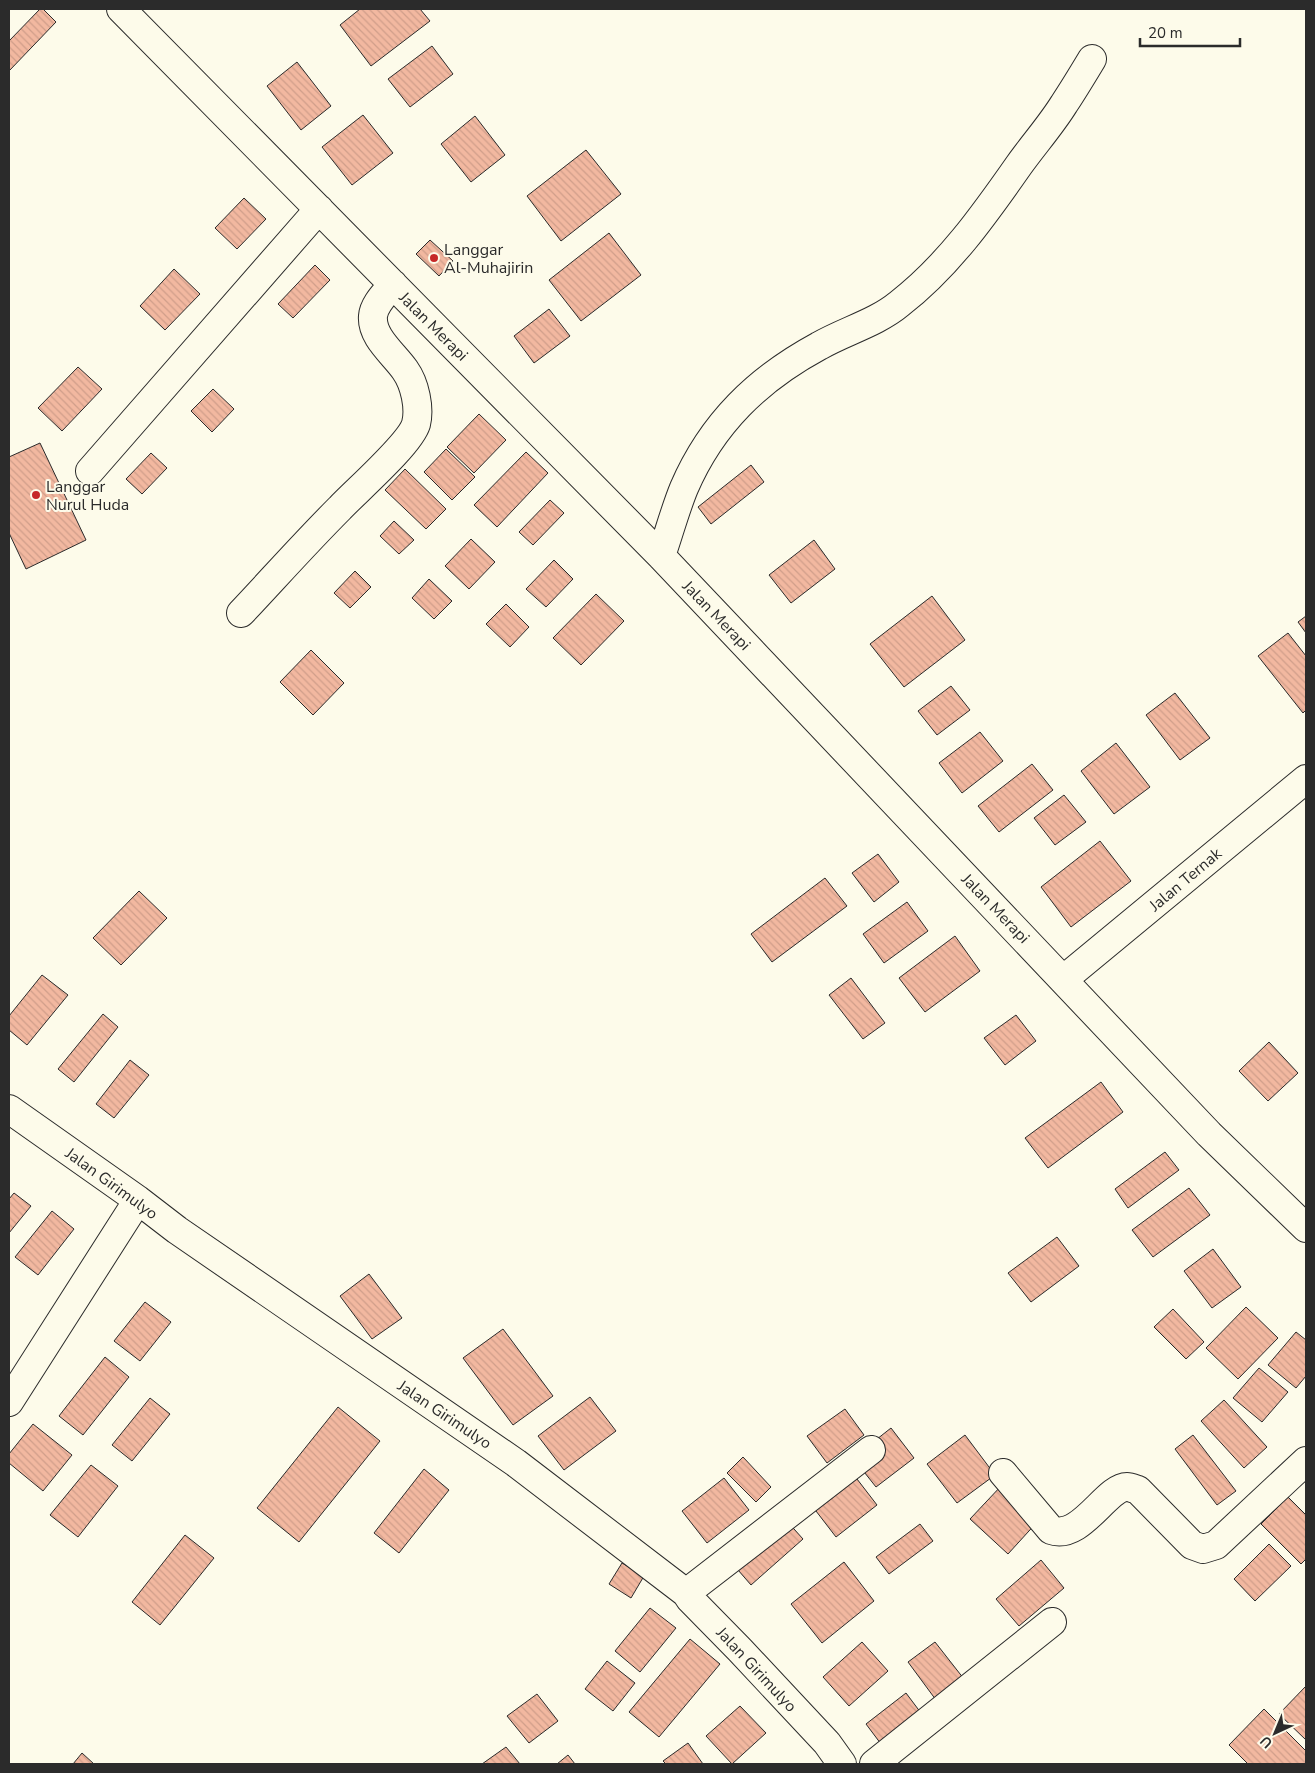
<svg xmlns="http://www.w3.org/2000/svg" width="1315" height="1773" viewBox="0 0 1315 1773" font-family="'Nunito Sans',sans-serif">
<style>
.building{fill:url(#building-back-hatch);stroke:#2b2b2b}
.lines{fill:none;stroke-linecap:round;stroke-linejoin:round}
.minor-casing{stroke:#2b2b2b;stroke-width:30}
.minor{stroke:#fdfbea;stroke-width:28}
.poi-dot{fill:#c62828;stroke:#fdfbea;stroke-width:2}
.labels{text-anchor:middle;stroke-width:4;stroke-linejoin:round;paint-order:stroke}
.poi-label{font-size:16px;fill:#2b2b2b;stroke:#fdfbea;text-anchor:start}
.street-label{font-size:16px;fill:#2b2b2b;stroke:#fdfbea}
</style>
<defs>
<pattern id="building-back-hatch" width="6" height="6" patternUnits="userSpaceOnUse" patternTransform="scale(1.25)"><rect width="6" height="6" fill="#f2b8a0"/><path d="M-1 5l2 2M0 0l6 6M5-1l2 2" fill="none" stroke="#d09e8a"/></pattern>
</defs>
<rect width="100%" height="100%" fill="#fdfbea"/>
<path class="building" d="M40,9H43L56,22L9,71V41Z
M360,9H420L430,21L371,66L340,25Z
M432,46L453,74L410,107L388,79Z
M297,62L331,106L301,130L267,86Z
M363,115L393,153L352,185L322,147Z
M475,116L505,155L471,182L441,144Z
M586,150L621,194L561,241L527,196Z
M244,198L266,219L237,249L215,228Z
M609,233L641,275L581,321L549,280Z
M430,240L453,261L439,276L416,254Z
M315,265L330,280L293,318L278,304Z
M174,269L200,294L165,330L140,306Z
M549,309L570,336L534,363L514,336Z
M78,367L102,389L62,431L38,408Z
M213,389L234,409L212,432L191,411Z
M479,414L506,440L474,473L447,447Z
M40,443L86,540L26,569L9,533V457Z
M446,449L475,477L452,500L424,472Z
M526,452L548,473L497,527L474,505Z
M151,453L167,468L142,494L126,479Z
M751,465L764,482L711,524L698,507Z
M405,469L446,509L426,529L385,490Z
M550,500L564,513L533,545L519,532Z
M394,521L414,540L399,554L380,536Z
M471,539L495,562L469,589L445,566Z
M814,540L835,569L791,603L769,575Z
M554,560L573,579L546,607L526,589Z
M355,571L371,587L350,608L334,593Z
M429,579L452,601L434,619L412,598Z
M596,594L624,621L581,665L553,638Z
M932,596L965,640L904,687L870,644Z
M506,604L529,627L510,647L486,624Z
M1306,616V633L1298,622Z
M1288,633L1306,656V710L1303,713L1258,656Z
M311,650L344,683L313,715L280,682Z
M951,686L970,710L937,735L918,711Z
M1175,693L1210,738L1180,760L1146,715Z
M980,732L1003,761L962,793L939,763Z
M1116,743L1150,787L1114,814L1081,771Z
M1032,764L1053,790L999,832L978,806Z
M1064,795L1086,822L1055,845L1034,818Z
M1100,841L1131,881L1071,927L1041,887Z
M878,854L899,882L874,902L852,873Z
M825,878L847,906L772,962L751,934Z
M139,891L167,918L121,965L93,938Z
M907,902L928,931L884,963L863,934Z
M955,936L980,971L925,1012L899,978Z
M42,975L68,995L27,1045L9,1030V1016Z
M851,978L885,1023L863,1039L829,995Z
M103,1014L118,1027L74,1082L58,1069Z
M1016,1015L1036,1041L1005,1065L984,1038Z
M1269,1042L1298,1073L1268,1101L1239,1071Z
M130,1060L149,1075L114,1118L96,1104Z
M1101,1082L1123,1112L1048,1168L1025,1138Z
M1165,1152L1179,1170L1128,1208L1115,1189Z
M1189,1188L1210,1215L1153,1257L1132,1230Z
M14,1193L31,1206L9,1233V1199Z
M52,1211L74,1229L38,1275L15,1257Z
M1057,1237L1079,1266L1031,1302L1008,1273Z
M1213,1249L1241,1287L1212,1308L1184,1271Z
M369,1274L402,1318L372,1339L340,1296Z
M145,1302L171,1322L140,1361L114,1341Z
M1246,1307L1278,1338L1238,1379L1206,1348Z
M1173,1309L1204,1342L1186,1359L1154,1327Z
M503,1329L553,1396L513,1425L463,1358Z
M1296,1332L1306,1340V1376L1296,1388L1268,1365Z
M105,1357L129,1377L83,1435L59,1416Z
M1259,1368L1288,1392L1262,1422L1233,1398Z
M590,1397L616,1431L564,1470L538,1436Z
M150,1398L170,1414L132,1461L112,1445Z
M1224,1400L1267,1447L1244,1468L1201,1421Z
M338,1407L380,1441L299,1542L257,1508Z
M845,1409L864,1435L827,1463L807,1436Z
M33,1424L72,1455L43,1491L9,1463V1454Z
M891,1428L914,1458L876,1487L853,1458Z
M965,1435L995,1475L957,1503L927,1464Z
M1193,1435L1236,1491L1217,1505L1175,1449Z
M743,1457L771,1487L756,1502L727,1473Z
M91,1465L118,1486L78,1537L50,1515Z
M847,1466L877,1505L836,1537L806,1498Z
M424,1469L449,1490L399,1553L374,1533Z
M724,1478L749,1510L707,1543L682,1511Z
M1002,1485L1039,1520L1008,1554L970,1519Z
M1288,1497L1306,1515V1559L1301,1564L1261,1524Z
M777,1510L803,1539L751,1585L725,1555Z
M920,1524L933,1541L889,1574L876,1557Z
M185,1535L214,1558L160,1625L132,1602Z
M1269,1544L1291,1566L1255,1601L1234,1579Z
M1041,1560L1064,1588L1019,1626L996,1599Z
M844,1562L874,1601L822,1643L791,1604Z
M622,1563L644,1576L631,1598L609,1584Z
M650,1608L676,1628L640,1672L615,1651Z
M690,1639L720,1664L659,1737L629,1712Z
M862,1642L888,1671L849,1706L823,1677Z
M935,1642L964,1679L936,1700L908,1662Z
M607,1661L635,1683L613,1711L585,1689Z
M1306,1686V1740L1279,1714Z
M906,1693L921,1713L881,1744L866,1724Z
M537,1694L558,1721L529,1743L507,1716Z
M740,1706L766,1733L732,1764L706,1736Z
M1264,1709L1306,1751V1764H1248L1229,1745Z
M688,1743L703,1764H666L663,1761Z
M506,1747L520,1764H482Z
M82,1753L94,1764H73Z
M568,1755L575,1764H557Z"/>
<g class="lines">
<g class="minor-casing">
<path id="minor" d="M121,9L661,556L1209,1134L1306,1228
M90,471L319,209
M661,556C669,533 675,510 684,488C712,423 758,379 819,346C845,331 876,323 899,304C948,266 984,215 1019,165C1034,144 1051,125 1064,104C1074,89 1083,74 1092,59
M241,613C274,578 306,542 340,508C357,490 410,444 416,424C420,408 415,384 405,370C394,354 371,337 373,316C374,304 386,293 393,284
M1064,979L1306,779
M9,1109L138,1200L177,1230L516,1463L686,1593L690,1599L740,1650L827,1743L842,1764
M9,1402L138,1200
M1003,1473L1051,1530C1081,1541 1106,1487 1127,1487C1130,1487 1135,1489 1138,1490L1192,1545L1203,1549L1216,1545L1306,1461
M686,1593L871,1450
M874,1764L1052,1622"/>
</g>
<use href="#minor" class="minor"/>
</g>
<g class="poi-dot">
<circle cx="434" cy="258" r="5"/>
<circle cx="36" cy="495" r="5"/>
</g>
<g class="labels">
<g class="poi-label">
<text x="444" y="255">Langgar<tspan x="444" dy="18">Al-Muhajirin</tspan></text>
<text x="46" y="492">Langgar<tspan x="46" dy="18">Nurul Huda</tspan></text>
</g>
<g class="street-label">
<text transform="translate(434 326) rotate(45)" y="6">Jalan Merapi</text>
<text transform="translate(717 615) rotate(46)" y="6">Jalan Merapi</text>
<text transform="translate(1185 879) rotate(-40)" y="6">Jalan Ternak</text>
<text transform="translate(996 908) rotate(46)" y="6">Jalan Merapi</text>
<text transform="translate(112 1183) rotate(36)" y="6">Jalan Girimulyo</text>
<text transform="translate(445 1414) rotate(34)" y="6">Jalan Girimulyo</text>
<text transform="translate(757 1669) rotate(47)" y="6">Jalan Girimulyo</text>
</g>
</g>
<rect width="1315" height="1773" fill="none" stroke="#2b2b2b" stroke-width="20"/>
<g transform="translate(1275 1733) rotate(224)" stroke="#fdfbea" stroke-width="4" paint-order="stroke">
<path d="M0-4L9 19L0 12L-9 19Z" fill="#2b2b2b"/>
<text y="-8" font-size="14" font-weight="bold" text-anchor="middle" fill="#2b2b2b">U</text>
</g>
<path d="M1140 38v8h100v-8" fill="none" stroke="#2b2b2b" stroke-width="2.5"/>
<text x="1148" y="38" font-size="15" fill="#2b2b2b" stroke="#fdfbea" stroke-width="4" paint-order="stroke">20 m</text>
</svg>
